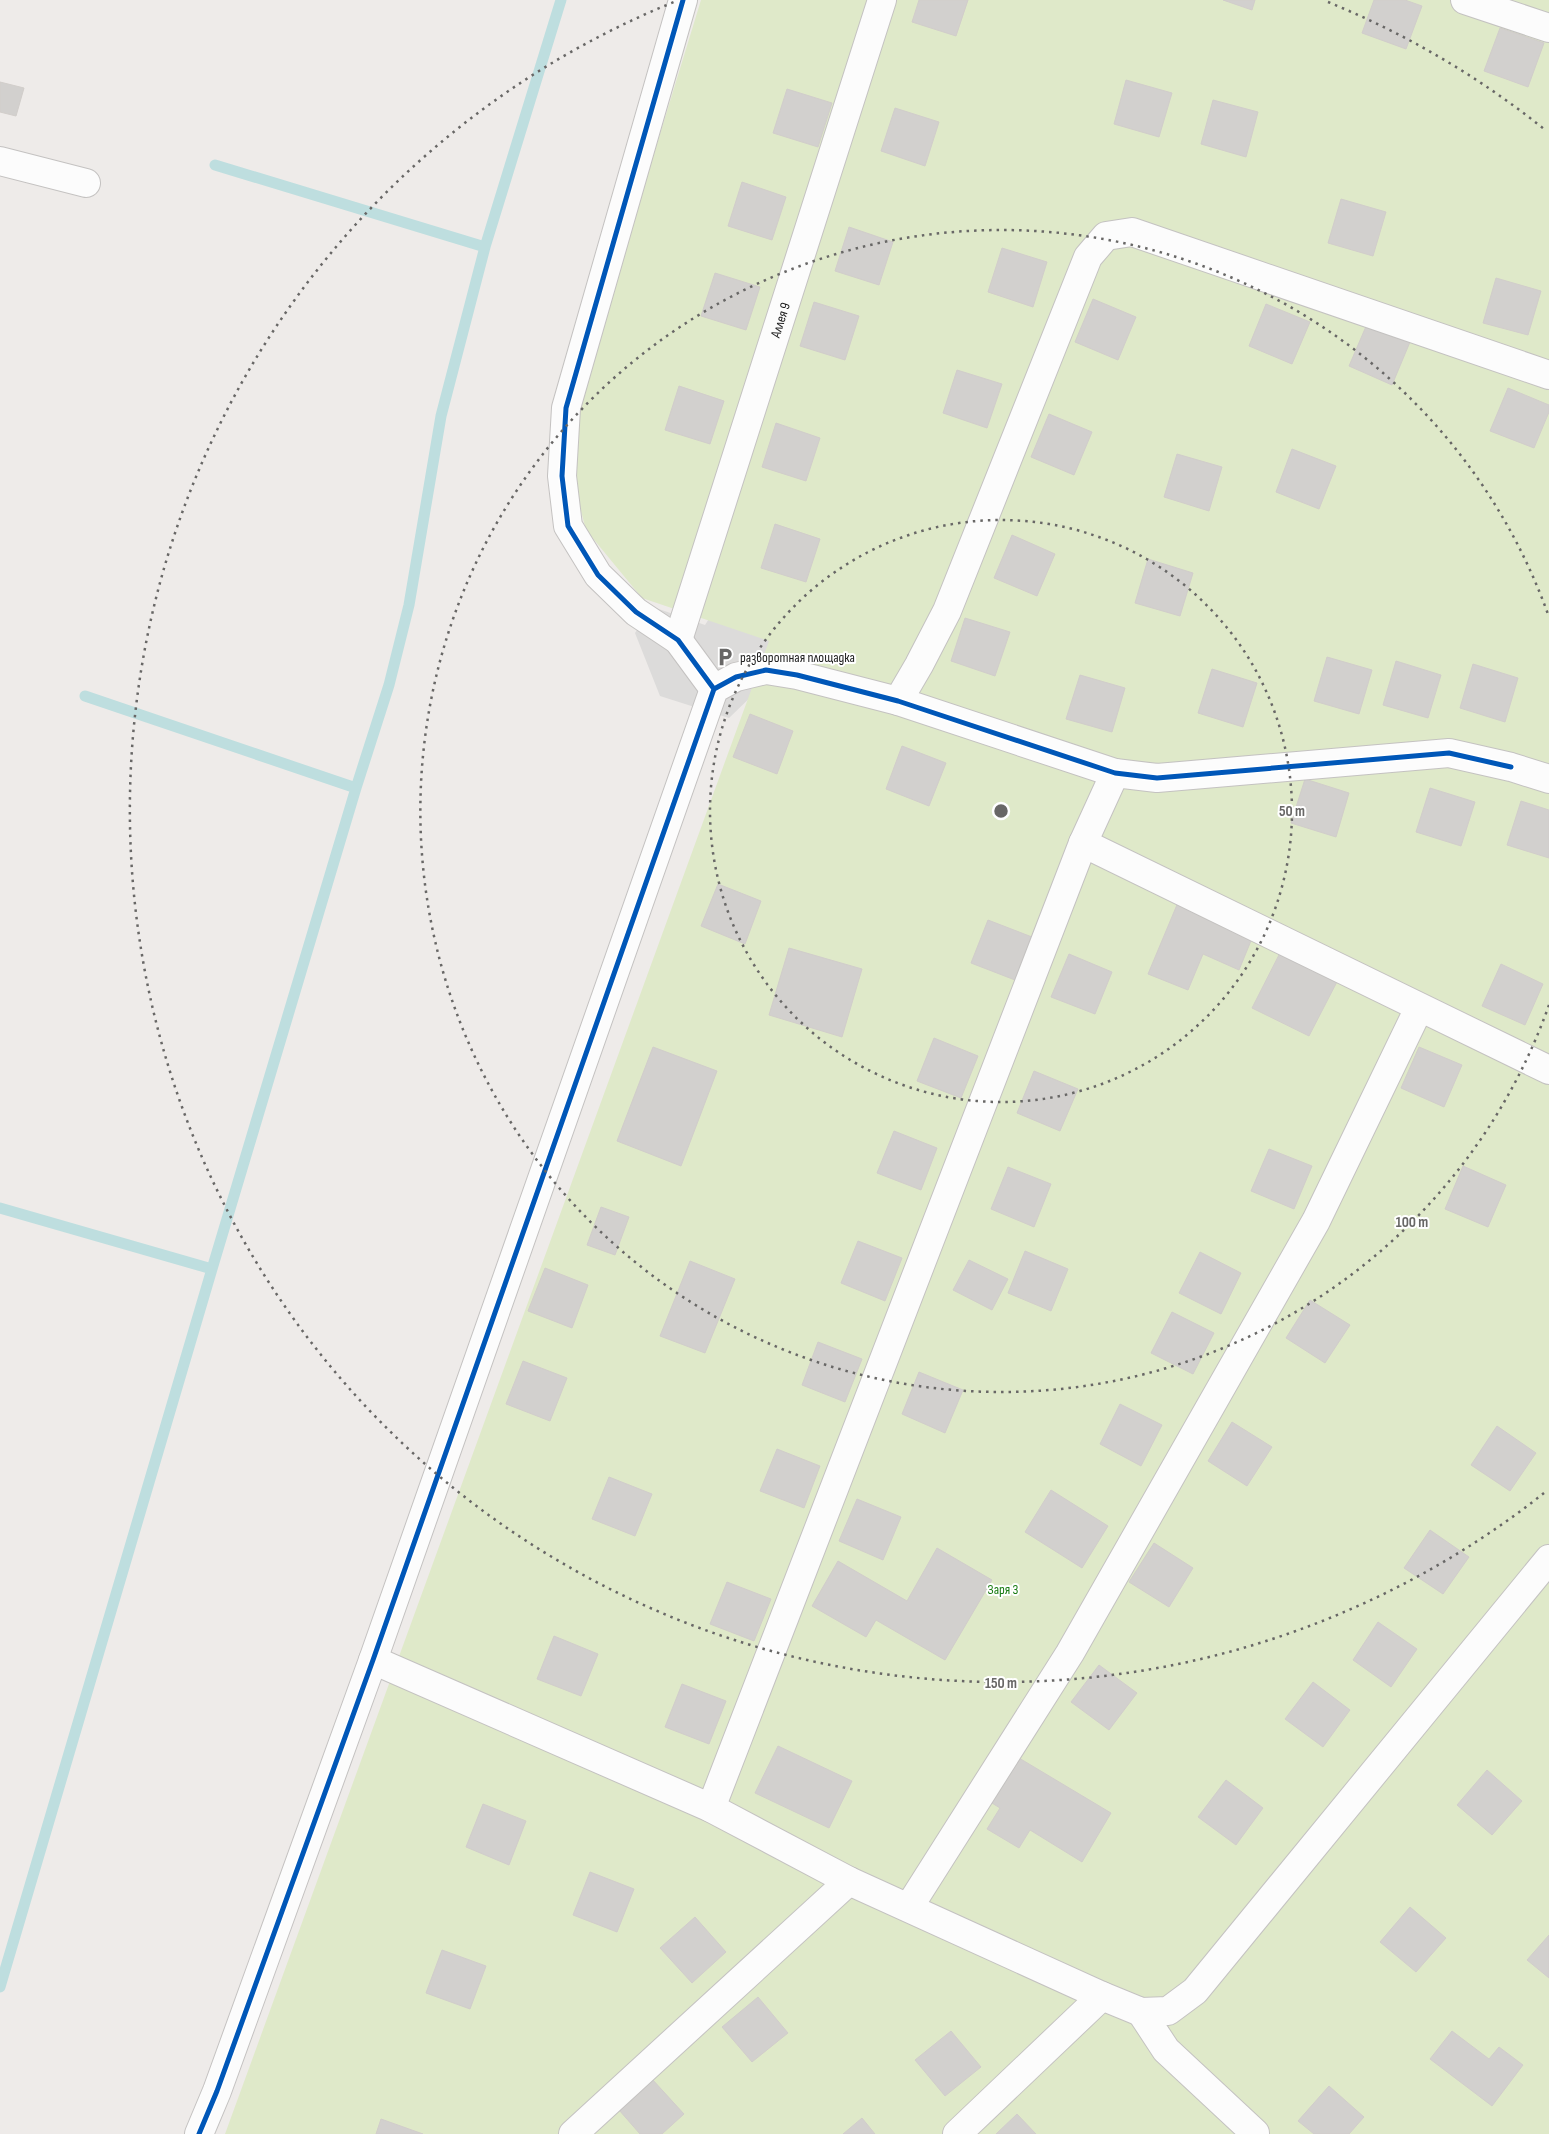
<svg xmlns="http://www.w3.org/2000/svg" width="1549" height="2134" viewBox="0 0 1549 2134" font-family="'Sofia Sans Condensed',sans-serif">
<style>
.religious{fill:#dcdbda}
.grass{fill:#dfe9c9}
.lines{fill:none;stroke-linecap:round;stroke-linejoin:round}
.stream{stroke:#bededf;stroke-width:11}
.building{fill:#d2d0ce;stroke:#d1cdca}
.minor-casing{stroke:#c4c2c1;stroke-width:30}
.minor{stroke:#fcfcfc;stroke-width:28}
.cycleway-casing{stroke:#fff;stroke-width:8}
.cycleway{stroke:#0057b8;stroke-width:5}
.ring{fill:none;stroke:#686766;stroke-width:2.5;stroke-dasharray:2.5 5}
.labels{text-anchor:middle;stroke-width:4;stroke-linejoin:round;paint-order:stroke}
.street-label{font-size:14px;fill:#202020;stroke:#fff}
.poi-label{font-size:14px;fill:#202020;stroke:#fff;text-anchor:start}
.park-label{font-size:14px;fill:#187b11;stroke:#fff}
.centre{fill:#686766;stroke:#fff;stroke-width:2.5}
.ring-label{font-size:15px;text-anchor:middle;font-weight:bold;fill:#686766;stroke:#fff;stroke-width:4;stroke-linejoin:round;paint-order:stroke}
</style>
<rect width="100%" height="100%" fill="#eeebe9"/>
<path class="religious" d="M737,575L823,607L758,690L729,718L660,696L635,633L653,607L705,625Z"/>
<path class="grass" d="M701,0H1549V2134H225L769,641L642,598L586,530L570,469L578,402Z"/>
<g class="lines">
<path class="stream" d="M215,165L485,247
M85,696L356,788
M0,1208L212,1269
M0,1987L212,1269L356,788L389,685L409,605L441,416L485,247L561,0"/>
</g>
<path class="building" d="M919,0H968L956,36L912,22Z
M1223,0H1255L1252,10Z
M1374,0H1405L1422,6L1406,49L1362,33Z
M1500,28L1544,43L1528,87L1484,71Z
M1126,80L1172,93L1159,137L1114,124Z
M0,82L24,88L16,116L0,112Z
M787,89L832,103L818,147L773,133Z
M1213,100L1258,112L1246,157L1201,144Z
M895,108L939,122L925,166L881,151Z
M742,182L786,197L772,240L728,226Z
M1341,199L1386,212L1373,256L1328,243Z
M849,227L893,242L879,285L835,271Z
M1002,248L1047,262L1033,307L988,292Z
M715,273L760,287L746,330L701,316Z
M1496,278L1541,291L1528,335L1483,323Z
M1093,299L1136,317L1118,360L1075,342Z
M814,302L859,316L845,360L800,346Z
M1266,304L1310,322L1292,364L1249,346Z
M1367,324L1410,342L1392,385L1349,366Z
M957,370L1002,384L987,428L943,413Z
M679,386L724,401L710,444L665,430Z
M1508,388L1549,405V412L1534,448L1490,431Z
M1049,414L1092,432L1074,475L1031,457Z
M776,423L820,438L806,481L762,467Z
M1292,449L1336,466L1319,509L1276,492Z
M1177,454L1222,467L1209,511L1164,497Z
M775,524L820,539L806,582L761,568Z
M1012,535L1055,554L1037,596L994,578Z
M1148,559L1193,573L1180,616L1135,603Z
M965,618L1010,632L995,676L951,661Z
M1327,657L1372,670L1359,714L1314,701Z
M1396,661L1441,675L1428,718L1383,705Z
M1473,664L1518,678L1505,722L1460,708Z
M1212,669L1257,683L1243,727L1198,713Z
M1080,675L1125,688L1112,732L1066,719Z
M750,714L793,731L777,774L733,757Z
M902,746L946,763L929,806L886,789Z
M1305,779L1349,793L1336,837L1291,823Z
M1430,788L1475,802L1461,846L1416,832Z
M1521,801L1549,810V858L1507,845Z
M718,884L761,901L745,944L701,926Z
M1179,900L1255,931L1239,970L1203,954L1188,990L1148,974Z
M988,920L1032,937L1015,980L971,963Z
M1284,945L1341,974L1309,1036L1252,1008Z
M789,948L862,969L842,1037L769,1015Z
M1069,954L1112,972L1095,1014L1051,997Z
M1501,964L1543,984L1525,1025L1482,1006Z
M934,1038L978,1056L961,1098L917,1081Z
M653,1047L717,1071L681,1166L617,1141Z
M1419,1047L1462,1065L1444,1107L1401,1088Z
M1034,1071L1078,1089L1060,1131L1017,1113Z
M894,1131L937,1148L921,1190L877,1173Z
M1269,1149L1312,1166L1294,1209L1251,1191Z
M1463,1166L1506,1185L1488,1227L1445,1209Z
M1008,1167L1051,1184L1034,1227L991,1209Z
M601,1207L629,1217L615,1255L587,1245Z
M858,1241L902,1258L885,1301L841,1283Z
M1025,1251L1068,1269L1051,1311L1008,1293Z
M1200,1252L1241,1273L1221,1314L1179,1293Z
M969,1260L1008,1279L992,1310L953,1290Z
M690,1261L735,1279L705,1353L660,1336Z
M545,1268L588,1285L572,1328L528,1311Z
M1310,1300L1350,1325L1325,1363L1286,1338Z
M1172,1312L1214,1333L1193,1374L1151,1353Z
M818,1342L862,1359L845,1402L802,1385Z
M523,1361L567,1378L550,1421L506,1404Z
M919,1372L963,1390L945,1433L902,1414Z
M1120,1404L1162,1425L1141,1466L1100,1444Z
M1232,1422L1272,1447L1247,1486L1208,1461Z
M1497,1426L1536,1453L1510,1491L1471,1465Z
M777,1449L820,1466L804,1508L760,1491Z
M609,1477L652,1494L635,1536L592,1519Z
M1051,1490L1108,1526L1082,1568L1025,1532Z
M857,1499L901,1517L883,1560L839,1541Z
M1430,1530L1469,1557L1443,1594L1404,1568Z
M1154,1543L1193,1568L1169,1607L1129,1582Z
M937,1548L992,1580L945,1660L876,1620L866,1637L812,1606L838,1561L907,1601Z
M727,1582L771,1599L754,1641L710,1624Z
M1378,1622L1417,1649L1391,1687L1353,1660Z
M554,1636L598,1654L581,1696L537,1679Z
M1099,1665L1137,1693L1109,1730L1071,1702Z
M1313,1682L1350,1710L1323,1747L1285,1719Z
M682,1684L726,1701L709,1744L665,1727Z
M778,1746L852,1781L829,1828L755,1793Z
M1014,1755L1111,1813L1082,1862L1030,1830L1019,1848L987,1829L1000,1808L987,1800Z
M1487,1770L1522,1801L1492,1835L1457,1805Z
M1226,1780L1263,1808L1236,1845L1198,1817Z
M483,1804L526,1821L509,1865L466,1847Z
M590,1872L634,1889L617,1932L573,1915Z
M1410,1907L1446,1938L1416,1972L1380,1942Z
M695,1917L726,1952L692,1983L660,1948Z
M1549,1935V1978L1527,1960Z
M442,1950L486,1966L470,2009L426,1993Z
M758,1997L788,2033L752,2062L722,2027Z
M951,2031L981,2067L945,2096L915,2060Z
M1452,2031L1489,2059L1499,2047L1523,2065L1492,2106L1430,2059Z
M652,2079L684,2114L662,2134H640L619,2110Z
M1329,2086L1364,2117L1349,2134H1314L1298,2121Z
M1017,2114L1036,2134H996Z
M862,2118L875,2134H843Z
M381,2119L423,2134H376Z"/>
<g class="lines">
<g class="minor-casing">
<g id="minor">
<path d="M683,0L566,408L562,476L568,526L598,575L636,612L678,640L714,689"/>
<path d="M1465,0L1549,28"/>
<path d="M0,161L86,183"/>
<path id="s1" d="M678,640L882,0"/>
<path d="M898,701L919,665L947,611L1088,257L1106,236L1132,232L1549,375"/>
<path d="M1083,843L1549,1070"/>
<path d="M373,1660L711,1808L849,1881L1102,1996L1141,2012L1168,2011L1195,1991L1549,1559"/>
<path d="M711,1808L1083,843L1115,773"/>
<path d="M909,1907L1070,1653L1316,1221L1419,1008"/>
<path d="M1141,2012L1166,2050L1255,2133"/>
<path d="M199,2134L217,2091L373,1660L714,689L736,677L766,670L797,675L898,701L1115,773L1157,778L1449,753L1511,767L1549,779"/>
<path d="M573,2134L849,1881"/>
<path d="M957,2134L1102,1996"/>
</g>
</g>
<use href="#minor" class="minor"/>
<g class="cycleway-casing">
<path id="cycleway" d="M683,0L566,408L562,476L568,526L598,575L636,612L678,640L714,689
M199,2134L217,2091L373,1660L714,689L736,677L766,670L797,675L898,701L1115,773L1157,778L1449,753L1511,767"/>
</g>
<use href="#cycleway" class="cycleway"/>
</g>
<g class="ring">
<circle cx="1001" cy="811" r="291"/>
<path d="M1549 1005A581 581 0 1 1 1549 617"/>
<path d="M1544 1493A872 872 0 1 1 674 2M1328 2A872 872 0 0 1 1544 129"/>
</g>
<defs>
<g id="parking-bare" transform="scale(1.5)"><path d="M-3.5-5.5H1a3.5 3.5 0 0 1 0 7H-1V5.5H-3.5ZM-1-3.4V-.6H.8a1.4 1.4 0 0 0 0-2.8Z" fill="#686766" stroke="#fff" stroke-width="2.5" paint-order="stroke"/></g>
</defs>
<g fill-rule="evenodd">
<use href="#parking-bare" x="725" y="657"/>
</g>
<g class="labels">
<g class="street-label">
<text dy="5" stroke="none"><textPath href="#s1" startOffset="336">Аллея 9</textPath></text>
</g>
<g class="poi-label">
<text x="740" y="662">разворотная площадка</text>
</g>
<g class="park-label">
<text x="1003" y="1594">Заря 3</text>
</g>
</g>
<circle cx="1001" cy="811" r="8" class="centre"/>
<g class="ring-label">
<text x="1292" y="816">50 m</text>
<text x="1412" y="1227">100 m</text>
<text x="1001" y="1688">150 m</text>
</g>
</svg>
